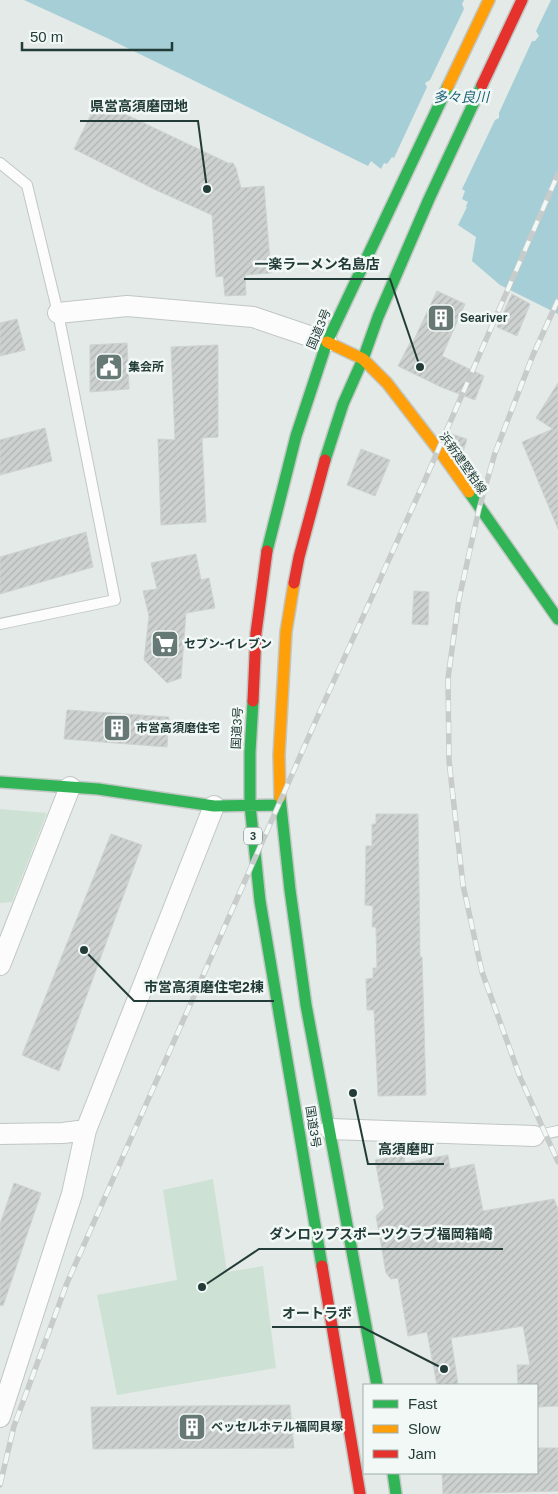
<svg xmlns="http://www.w3.org/2000/svg" width="558" height="1494" viewBox="0 0 558 1494" font-family="Arial,'Noto Sans JP',sans-serif">
<style>
.grass{fill:#cde2d5}
.water{fill:#a6ced6}
.pier{fill:#e4eae7}
.building{fill:url(#building-hatch);stroke:#cdd3d0}
.lines{fill:none;stroke-linecap:round;stroke-linejoin:round}
.lane-casing{stroke:#c1c7c4;stroke-width:12}
.street-casing{stroke:#c1c7c4;stroke-width:22}
.fast-casing{stroke:#c0c7c4;stroke-width:14}
.slow-casing{stroke:#c0c7c4;stroke-width:14}
.jam-casing{stroke:#c0c7c4;stroke-width:14}
.lane{stroke:#fbfcfb;stroke-width:10}
.street{stroke:#fbfcfb;stroke-width:20}
.fast{stroke:#30b455;stroke-width:11}
.slow{stroke:#ff9f0a;stroke-width:11}
.jam{stroke:#e5322d;stroke-width:11}
.rail-casing{stroke:#c7cbca;stroke-width:5.5}
.rail{stroke:#f2f8f6;stroke-width:4;stroke-dasharray:11;stroke-linecap:butt}
.labels{text-anchor:middle;stroke-width:5;stroke-linejoin:round;paint-order:stroke}
.shield{fill:#f2f8f6;stroke:#617470;stroke-width:1}
.shield-label{font-size:11px;font-weight:bold;fill:#233c37}
.poi-label{font-size:12px;font-weight:bold;fill:#233c37;stroke:#f2f8f6;text-anchor:start}
.street-label{font-size:12px;fill:#233c37;stroke:#f2f8f6}
.water-label{font-size:14px;font-style:italic;fill:#1e6477;stroke:#f2f8f6}
.leader{fill:none;stroke:#233c37;stroke-width:2}
.callout-dot{fill:#233c37;stroke:#f2f8f6;stroke-width:2}
.callout-label{font-size:14px;text-anchor:middle;font-weight:bold;fill:#233c37;stroke:#f2f8f6;stroke-width:5;stroke-linejoin:round;paint-order:stroke}
</style>
<defs>
<pattern id="building-hatch" width="6" height="6" patternUnits="userSpaceOnUse" patternTransform="scale(1.25)"><rect width="6" height="6" fill="#cdd2d0"/><path d="M-1 1l2-2M0 6l6-6M5 7l2-2" fill="none" stroke="#b0b5b3"/></pattern>
</defs>
<rect width="100%" height="100%" fill="#e4eae7"/>
<path class="grass" d="M0,809L47,813L12,902L0,903Z
M213,1179L227,1272L263,1266L276,1368L117,1395L97,1295L177,1280L163,1190Z"/>
<path class="water" d="M24,0H558V314L500,285L472,261L476,237L458,225L467,207L381,169L371,161L368,166L107,38Z"/>
<path class="pier" d="M464,0H551L536,31L539,36L535,41H532L499,113V118L495,120L462,189L465,191L462,199L468,202L458,222H457L464,208L380,171L384,163L387,164L392,157L394,158L427,87L425,83L430,80L464,9L462,4Z"/>
<path class="building" d="M96,104L109,110L110,107L228,163H233L236,168L241,188L264,186L271,273L245,275L246,295L225,296L223,276L216,277L212,215L158,191L74,149Z
M437,291L465,304L442,356L484,376L475,400L441,387L398,366L411,341L413,342Z
M512,294L530,304L517,336L497,327Z
M17,319L25,350L0,356V323Z
M127,343L129,389L90,392V345Z
M218,345V437L202,438L206,522L161,525L158,439L175,440L171,347Z
M558,383V529L522,442L553,429L536,418Z
M45,428L52,461L0,475V440Z
M448,433L467,439L462,455L448,436Z
M361,449L390,460L375,496L347,485Z
M86,532L93,567L0,594V557Z
M196,554L201,580L209,578L215,608L186,613L181,678L167,683L144,660L149,616L143,591L157,589L151,563Z
M414,591L429,592L428,625L412,624Z
M67,710L169,717L167,747L64,739Z
M376,814H418L420,957H422L426,1095L378,1096L374,1010H367L366,979L373,978V968H377L376,927H372L373,906L365,905L366,846H372V824H376Z
M111,834L142,845L59,1071L22,1055Z
M404,1155L405,1163L448,1155L450,1169L474,1164L483,1211L554,1199L558,1209V1406L537,1407V1385H518L517,1365H530L523,1326L451,1338L458,1385H437L427,1332L408,1336L398,1278L391,1279L386,1273L376,1216L384,1208L375,1160Z
M14,1183L41,1193L3,1306L0,1305V1224Z
M290,1405L294,1448L93,1449L91,1407Z
M537,1448H558V1491L443,1494L442,1473H537Z"/>
<g class="lines">
<g class="lane-casing">
<path id="lane" d="M0,163L27,185L58,313L115,600L0,624
M534,1136L558,1131"/>
</g>
<g class="street-casing">
<path id="street" d="M58,313L127,306L253,317L327,342
M0,965L70,787
M330,1129L534,1136
M0,1134L63,1133L86,1130
M0,1417L72,1194L86,1130L214,806"/>
</g>
<g class="fast-casing">
<path id="fast" d="M325,460L343,404L363,359L378,317L429,199L482,85
M469,492L558,619
M267,551L296,436L327,342L448,86
M253,701L250,752V805L260,901L322,1266
M0,782L98,789L214,806L280,805
M280,797L290,890L306,1005L377,1385
M393,1473L396,1494"/>
</g>
<g class="slow-casing">
<path id="slow" d="M448,86L489,0
M327,342L363,359L387,383L444,457L469,492
M280,797L279,755L286,632L294,583"/>
</g>
<g class="jam-casing">
<path id="jam" d="M482,85L522,0
M294,583L299,557L325,460
M253,701L256,633L267,551
M322,1266L360,1494"/>
</g>
<use href="#lane" class="lane"/>
<use href="#street" class="street"/>
<use href="#fast" class="fast"/>
<use href="#slow" class="slow"/>
<use href="#jam" class="jam"/>
<g class="rail-casing">
<path id="rail" d="M558,300L533,355L495,453L479,509L459,599L448,678L449,761L463,885L482,972L520,1077L558,1162
M0,1485L14,1426L67,1283L317,718L425,480L558,174"/>
</g>
<use href="#rail" class="rail"/>
</g>
<defs>
<g id="building-square" transform="scale(1.4375)"><rect x="-9" y="-9" width="18" height="18" rx="4" fill="#677975" stroke="#f2f8f6"/><path d="M-4-6H4V6H1V3H-1V6H-4ZM-2.5-4.3h1.7v1.8h-1.7ZM.8-4.3h1.7v1.8H.8ZM-2.5-1h1.7V.8h-1.7ZM.8-1h1.7V.8H.8Z" fill="#fff"/></g>
<g id="civic-square" transform="scale(1.4375)"><rect x="-9" y="-9" width="18" height="18" rx="4" fill="#677975" stroke="#f2f8f6"/><path d="M-.6-6.5H3V-4.5H.6V-3L4-1V1h2V6H-6V1h2V-1L-.6-3ZM-1.2 2.5V6h2.4V2.5Z" fill="#fff"/></g>
<g id="supermarket-square" transform="scale(1.4375)"><rect x="-9" y="-9" width="18" height="18" rx="4" fill="#677975" stroke="#f2f8f6"/><path d="M-6-5.5h2.5l.6 2H6L4.5 2H-2.5L-4.4-4H-6ZM-1.5 3.2a1.3 1.3 0 1 0 .1 0ZM3 3.2a1.3 1.3 0 1 0 .1 0Z" fill="#fff"/></g>
</defs>
<g fill-rule="evenodd">
<use href="#building-square" x="441" y="318"/>
<use href="#civic-square" x="109" y="367"/>
<use href="#supermarket-square" x="165" y="644"/>
<use href="#building-square" x="117" y="728"/>
<use href="#building-square" x="192" y="1427"/>
</g>
<g class="labels">
<rect class="shield" x="244" y="827.5" width="18" height="17" rx="4"/>
<g class="shield-label">
<text x="253" y="840">3</text>
</g>
<g class="poi-label">
<text x="460" y="322">Seariver</text>
<text x="128" y="371">集会所</text>
<text x="184" y="648">セブン-イレブン</text>
<text x="136" y="732">市営高須磨住宅</text>
<text x="211" y="1431">ベッセルホテル福岡貝塚</text>
</g>
<g class="street-label">
<text transform="translate(319 329) rotate(-67)" y="4">国道3号</text>
<text transform="translate(463 463) rotate(55)" y="4">浜新建堅粕線</text>
<text transform="translate(237 728) rotate(-87)" y="4">国道3号</text>
<text transform="translate(313 1127) rotate(81)" y="4">国道3号</text>
</g>
<g class="water-label">
<text x="461" y="102">多々良川</text>
</g>
</g>
<path class="leader" d="M207 189L198 121H80M420 367L390 279H244M84 950L134 1001H274M353 1093L368 1164H444M202 1287L259 1249H503M444 1369L362 1327H272"/>
<g class="callout-dot">
<circle cx="207" cy="189" r="5"/>
<circle cx="420" cy="367" r="5"/>
<circle cx="84" cy="950" r="5"/>
<circle cx="353" cy="1093" r="5"/>
<circle cx="202" cy="1287" r="5"/>
<circle cx="444" cy="1369" r="5"/>
</g>
<g class="callout-label">
<text x="139" y="111">県営高須磨団地</text>
<text x="317" y="269">一楽ラーメン名島店</text>
<text x="204" y="992">市営高須磨住宅2棟</text>
<text x="406" y="1154">高須磨町</text>
<text x="381" y="1239">ダンロップスポーツクラブ福岡箱崎</text>
<text x="317" y="1318">オートラボ</text>
</g>
<rect x="363" y="1384" width="175" height="90" fill="#f2f8f6" stroke="#9fadaa"/>
<rect x="373" y="1400" width="25" height="8" fill="#30b455" stroke="#9fadaa"/>
<text x="408" y="1409" font-size="15" fill="#233c37">Fast</text>
<rect x="373" y="1425" width="25" height="8" fill="#ff9f0a" stroke="#9fadaa"/>
<text x="408" y="1434" font-size="15" fill="#233c37">Slow</text>
<rect x="373" y="1450" width="25" height="8" fill="#e5322d" stroke="#9fadaa"/>
<text x="408" y="1459" font-size="15" fill="#233c37">Jam</text>
<path d="M22 42v8h150v-8" fill="none" stroke="#233c37" stroke-width="2.5"/>
<text x="30" y="42" font-size="15" fill="#233c37" stroke="#f2f8f6" stroke-width="4" paint-order="stroke">50 m</text>
</svg>
